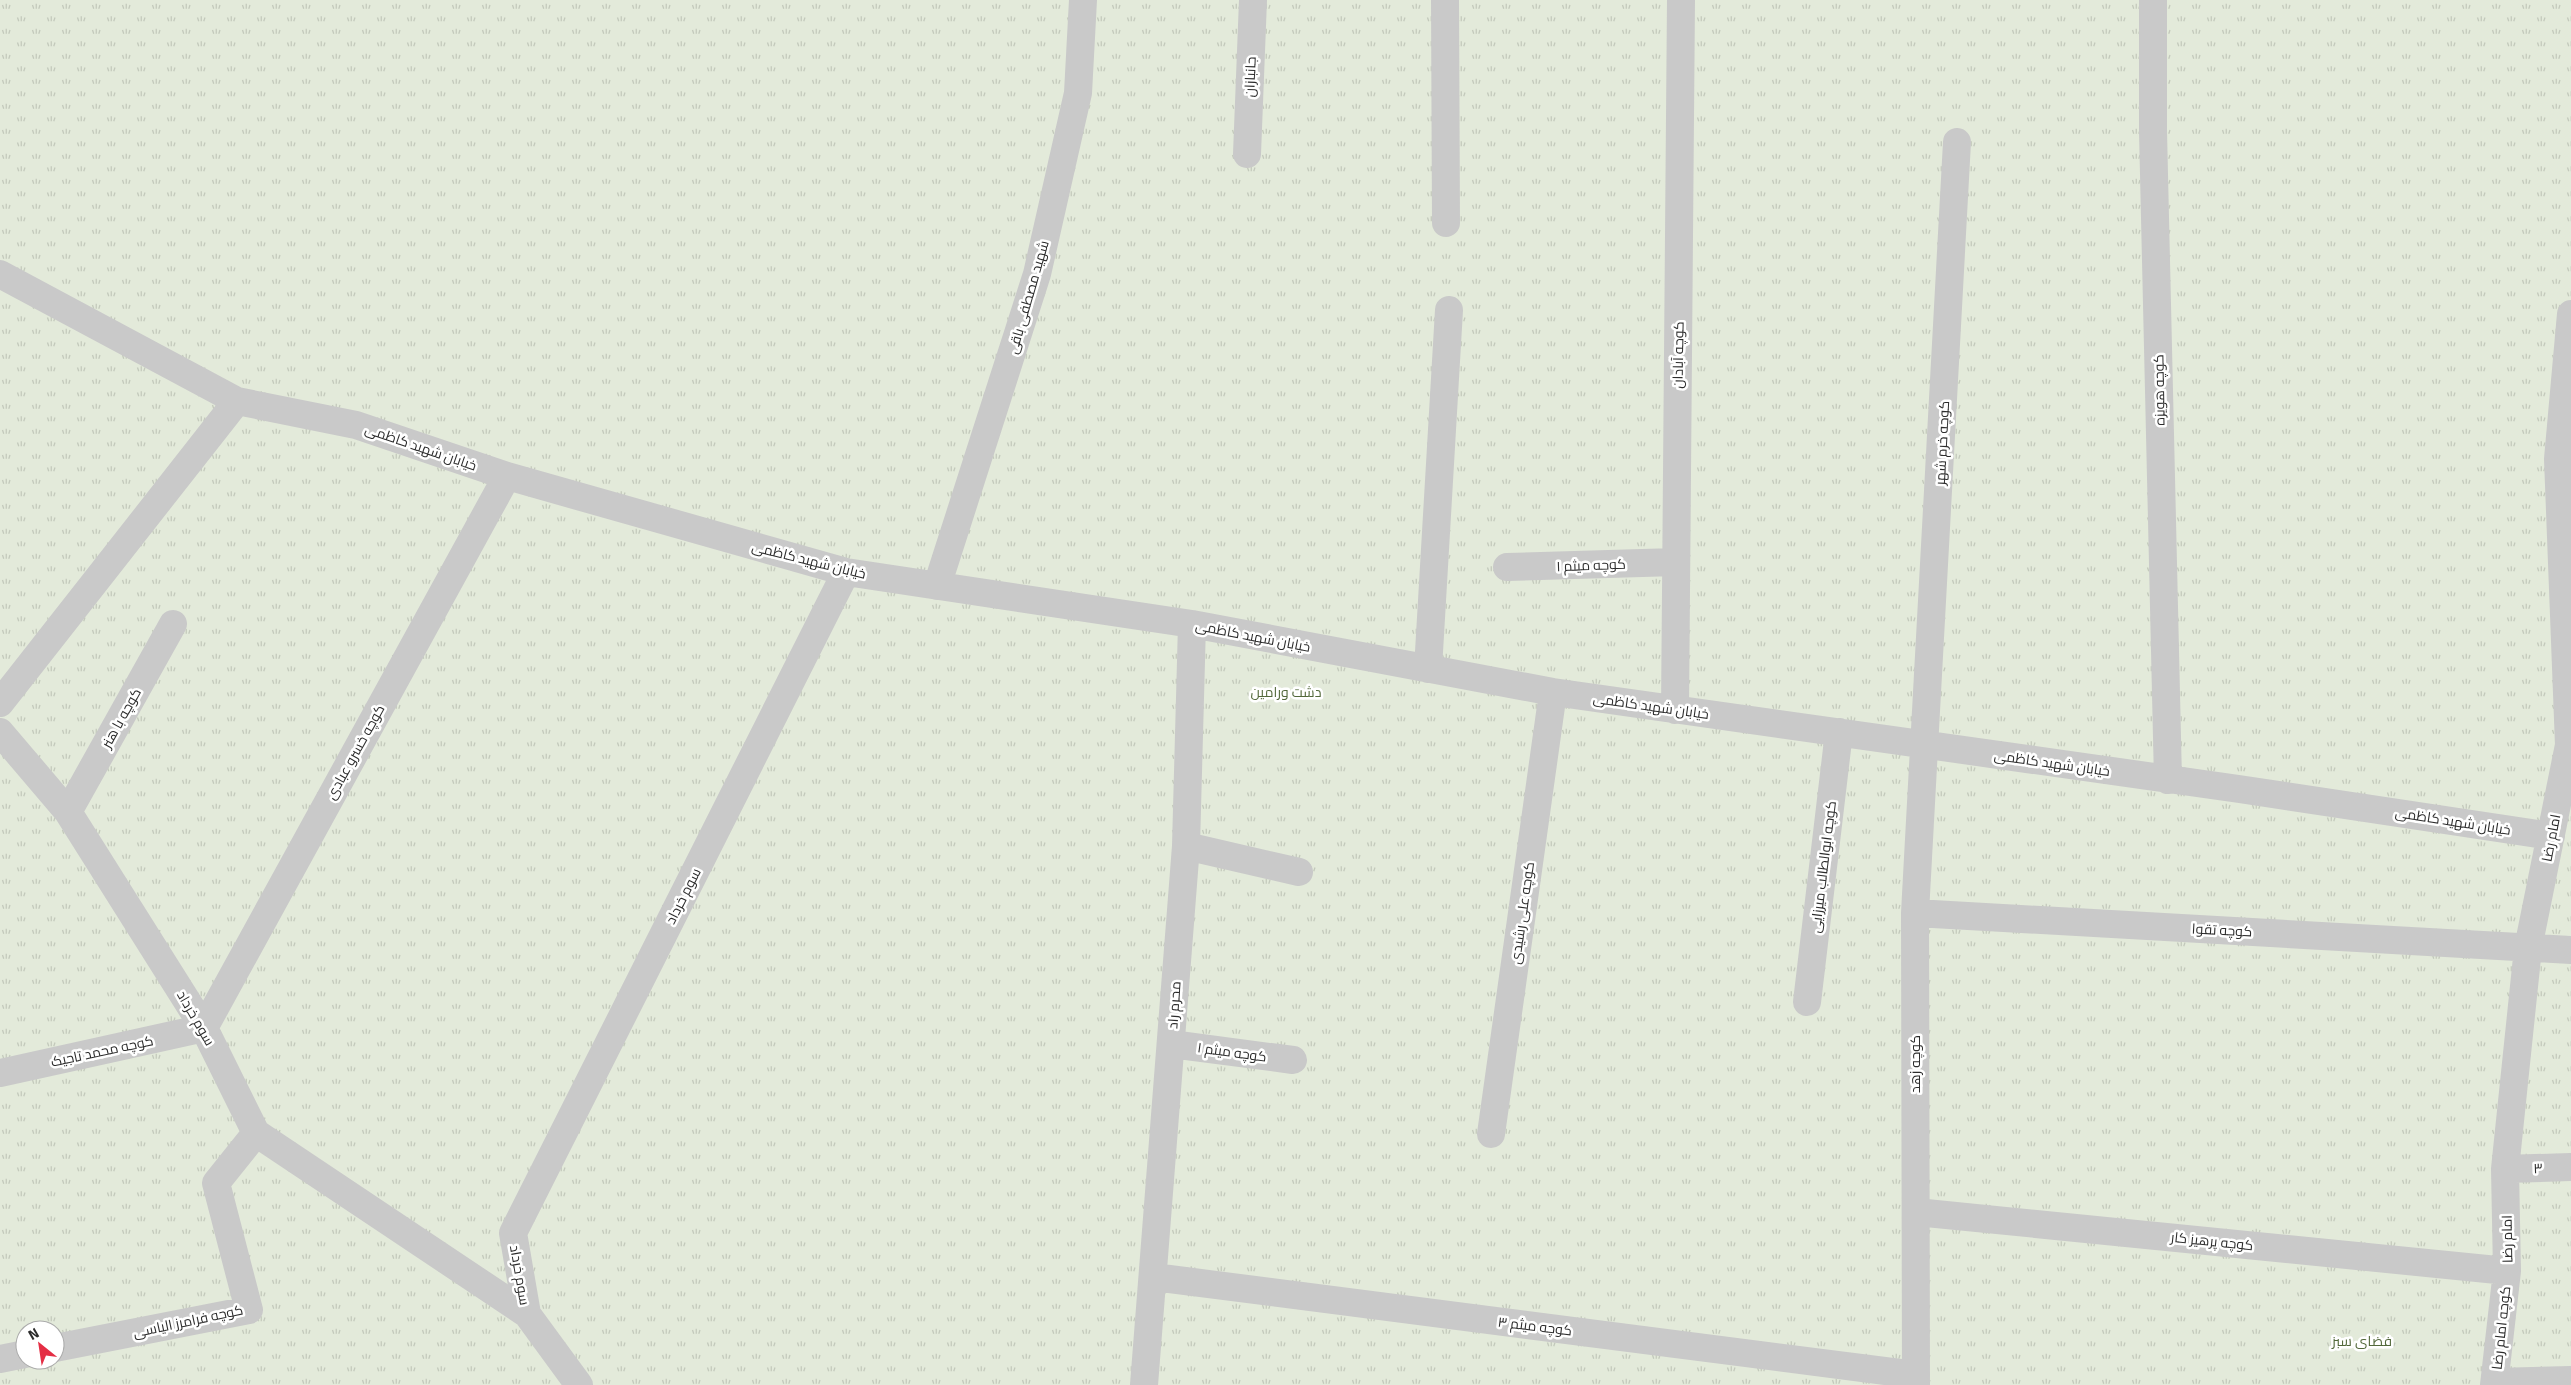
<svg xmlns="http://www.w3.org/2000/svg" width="2571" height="1385" viewBox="0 0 2571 1385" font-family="Signika,Cairo,sans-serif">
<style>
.park{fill:url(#park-tufts);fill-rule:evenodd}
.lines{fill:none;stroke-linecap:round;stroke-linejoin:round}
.minor{stroke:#c9c9c9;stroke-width:28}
.labels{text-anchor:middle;stroke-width:5;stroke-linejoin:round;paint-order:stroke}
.street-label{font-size:14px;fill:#2c2c2c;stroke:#fff}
.park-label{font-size:14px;fill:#52683a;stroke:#fff}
</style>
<defs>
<pattern id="park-tufts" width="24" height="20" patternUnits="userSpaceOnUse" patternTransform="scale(1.25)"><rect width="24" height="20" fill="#e3eada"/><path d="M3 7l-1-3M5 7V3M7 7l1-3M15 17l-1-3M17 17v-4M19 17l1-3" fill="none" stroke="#c3c9bb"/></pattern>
</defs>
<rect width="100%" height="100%" fill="#fff"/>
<path class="park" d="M0,0H2571V1385H0ZM25,1330H55V1360H25Z"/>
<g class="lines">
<path class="minor" d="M1445,0L1446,223
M2153,0V131L2168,780
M1247,154L1253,0
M0,274L237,401L356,425L507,476L846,572L1192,624L1553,692L2239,789L2551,836
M1507,567L1676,562
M937,586L1037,274L1078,93L1083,0
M1428,669L1449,310
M0,703L237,401
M1675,710L1681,0
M0,732L68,812L204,1028L256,1133L527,1314L579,1385
M68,812L173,624
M1186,846L1299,872
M1915,913L2571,950
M1807,1002L1839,732
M1171,1044L1293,1060
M0,1073L204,1028L507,476
M1491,1134L1553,692
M2505,1169L2571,1167
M1916,1212L2507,1271
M1154,1277L1916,1375
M527,1314L513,1233L846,572
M55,1348L249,1310L216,1183L256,1133
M0,1359L25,1354
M2495,1382L2571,1380
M1144,1385L1186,846L1192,624
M1916,1385L1915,913L1957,142
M2494,1385L2507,1271L2505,1169L2528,948L2569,745L2558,459L2571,314"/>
</g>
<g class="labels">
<g class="street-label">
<text transform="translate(1250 77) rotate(-88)" y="5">جانبازان</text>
<text transform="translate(1028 297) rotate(-74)" y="5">شهید مصطفی باقی</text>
<text transform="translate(1678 355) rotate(-89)" y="5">کوچه آبادان</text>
<text transform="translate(2159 390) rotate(-91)" y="5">کوچه هویزه</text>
<text transform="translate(1942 443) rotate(-87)" y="5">کوچه خرم شهر</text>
<text transform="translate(421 447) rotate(19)" y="5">خیابان شهید کاظمی</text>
<text transform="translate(809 560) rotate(14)" y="5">خیابان شهید کاظمی</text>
<text transform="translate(1591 565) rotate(-2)" y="5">کوچه میثم ۱</text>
<text transform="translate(1253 636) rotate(11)" y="5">خیابان شهید کاظمی</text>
<text transform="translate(1651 706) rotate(8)" y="5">خیابان شهید کاظمی</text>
<text transform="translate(121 718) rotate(-61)" y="5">کوچه با هنر</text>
<text transform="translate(355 752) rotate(-61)" y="5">کوچه خسرو عبادی</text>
<text transform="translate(2052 763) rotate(8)" y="5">خیابان شهید کاظمی</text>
<text transform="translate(2453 821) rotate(9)" y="5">خیابان شهید کاظمی</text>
<text transform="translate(2551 838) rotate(-79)" y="5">امام رضا</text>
<text transform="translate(1823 867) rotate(-83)" y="5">کوچه ابوالطالب میرزایی</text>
<text transform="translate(683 896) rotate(-63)" y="5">سوم خرداد</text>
<text transform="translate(1522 913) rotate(-82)" y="5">کوچه علی رشیدی</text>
<text transform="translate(2222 930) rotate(3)" y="5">کوچه تقوا</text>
<text transform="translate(1174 1005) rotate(-86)" y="5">محرم راد</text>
<text transform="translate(196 1018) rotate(60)" y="5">سوم خرداد</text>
<text transform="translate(102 1051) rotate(-12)" y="5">کوچه محمد تاجیک</text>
<text transform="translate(1232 1052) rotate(8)" y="5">کوچه میثم ۱</text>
<text transform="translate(1915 1064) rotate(-90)" y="5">کوچه زهد</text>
<text transform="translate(2538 1168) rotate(-2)" y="5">۳</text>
<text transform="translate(2507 1239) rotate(-91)" y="5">امام رضا</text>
<text transform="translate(2212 1241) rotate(6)" y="5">کوچه پرهیز کار</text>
<text transform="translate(520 1275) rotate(80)" y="5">سوم خرداد</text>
<text transform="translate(188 1321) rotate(-12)" y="5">کوچه فرامرز الیاسی</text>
<text transform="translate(1535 1326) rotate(7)" y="5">کوچه میثم ۳</text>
<text transform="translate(2501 1328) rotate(-84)" y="5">کوچه امام رضا</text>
</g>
<g class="park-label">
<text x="1286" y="697">دشت ورامین</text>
<text x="2362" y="1346">فضای سبز</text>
</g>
</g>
<g transform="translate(40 1345) rotate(330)"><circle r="24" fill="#ffffff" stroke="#ababab"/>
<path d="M0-4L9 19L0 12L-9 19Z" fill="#e42e44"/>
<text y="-8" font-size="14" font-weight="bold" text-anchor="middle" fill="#2c2c2c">N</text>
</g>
</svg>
